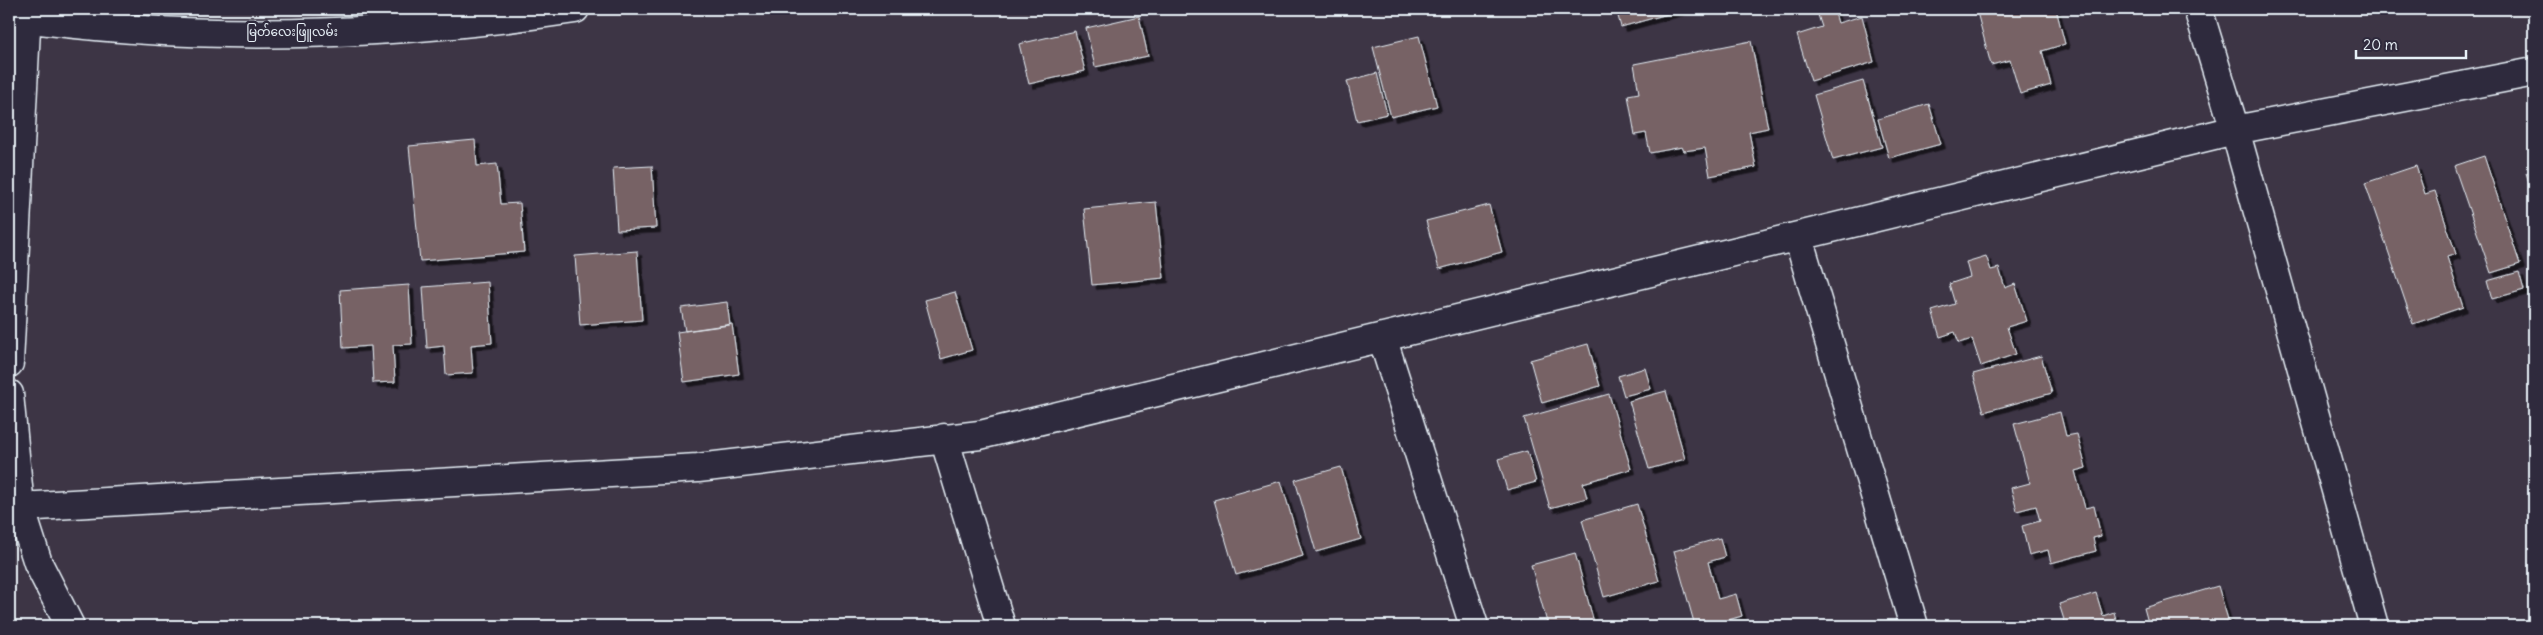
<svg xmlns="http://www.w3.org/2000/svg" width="2543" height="635" viewBox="0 0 2543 635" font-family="Delius,'Noto Sans Myanmar',sans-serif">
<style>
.building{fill:#776265;stroke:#e8f1f8;filter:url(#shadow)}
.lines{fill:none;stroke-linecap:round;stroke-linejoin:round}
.minor-casing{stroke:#e8f1f8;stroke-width:31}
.minor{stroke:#2f2a3d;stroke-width:28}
.labels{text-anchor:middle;stroke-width:5;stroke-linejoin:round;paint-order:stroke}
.street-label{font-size:12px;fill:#e8f1f8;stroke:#2f2a3d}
</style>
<defs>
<filter id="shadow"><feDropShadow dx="4.5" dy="4.5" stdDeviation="0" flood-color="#0009"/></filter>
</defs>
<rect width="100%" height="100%" fill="#3d3545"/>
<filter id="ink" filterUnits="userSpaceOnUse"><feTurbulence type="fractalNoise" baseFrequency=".02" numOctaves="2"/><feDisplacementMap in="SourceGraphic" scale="10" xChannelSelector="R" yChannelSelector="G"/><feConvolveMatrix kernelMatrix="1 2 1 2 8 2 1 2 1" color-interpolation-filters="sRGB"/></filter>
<g filter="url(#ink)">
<path class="building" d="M1616,9H1682V10L1621,27Z
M1990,9H2056L2065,44L2042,51L2051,85L2020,94L2010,60L1991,65L1977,12Z
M1834,10L1838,23L1862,16L1874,62L1811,81L1797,35L1822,27L1818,15Z
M1139,16L1148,56L1095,67L1086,28Z
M1075,31L1085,71L1029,84L1019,44Z
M1419,36L1437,106L1391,117L1373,47Z
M1751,41L1768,128L1749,132L1756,167L1710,176L1705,148L1684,151L1682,147L1650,153L1646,133L1635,135L1628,95L1639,93L1634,64Z
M1377,73L1387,114L1357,121L1347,81Z
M1863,81L1882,147L1833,160L1814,95Z
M1929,104L1941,144L1889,158L1878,119Z
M475,140L477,166L497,164L501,204L520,203L524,252L420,261L409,146Z
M2484,156L2520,264L2491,273L2454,166Z
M652,166L656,228L617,230L613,168Z
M2416,166L2425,194L2435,191L2456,254L2447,257L2463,307L2413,324L2365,183Z
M2534,170V198L2526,173Z
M1156,202L1164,278L1092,285L1084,209Z
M1489,205L1502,252L1439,269L1426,221Z
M637,251L642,320L580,325L575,256Z
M1986,256L1991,270L1999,268L2005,288L2015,284L2027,321L2007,327L2016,354L1981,366L1972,339L1959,343L1955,332L1940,337L1932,311L1955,304L1949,284L1970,277L1966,262Z
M2519,272L2524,290L2492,299L2487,281Z
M488,282L492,343L471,345L473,373L446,375L444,346L427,348L423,287Z
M409,285L412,344L393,345L395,382L373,383L371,346L343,348L340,290Z
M955,292L972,350L941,359L925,300Z
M727,302L730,325L685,331L681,308Z
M732,324L739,374L684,382L677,332Z
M1588,344L1600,386L1542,403L1530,360Z
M2041,356L2052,393L1984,412L1973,374Z
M1645,368L1651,389L1624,396L1618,376Z
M1666,391L1685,459L1649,469L1629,401Z
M1609,394L1631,469L1583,483L1587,498L1550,508L1524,418Z
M2060,412L2066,436L2077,434L2086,468L2075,471L2085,508L2094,506L2101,536L2093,538L2096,551L2051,563L2048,550L2029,555L2022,526L2040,521L2036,506L2017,511L2011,488L2030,483L2014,424Z
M1527,451L1536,482L1507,490L1498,459Z
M1341,467L1361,539L1316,552L1295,480Z
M1281,481L1303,556L1236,575L1214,500Z
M1637,504L1659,581L1604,597L1582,520Z
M1720,538L1725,557L1708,562L1718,599L1736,594L1742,616L1708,626H1695L1674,551Z
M1575,553L1595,626H1548L1531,565Z
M2218,586L2230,626H2149L2144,608Z
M2096,593L2103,616L2114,612L2118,626H2066L2059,604Z"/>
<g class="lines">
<g class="minor-casing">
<path id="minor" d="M2198,9L2235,130L2374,626
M9,16C196,43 388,37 575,9
M1798,237L1914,626
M1382,337L1474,626
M9,363L27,9
M9,394L20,507L38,563L70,626
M944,438L1001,626
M20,507L698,468L980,435L2235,130L2534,72"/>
</g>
<use href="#minor" class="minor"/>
</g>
</g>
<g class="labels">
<g class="street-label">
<text x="292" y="36">မြတ်လေးဖြူလမ်း</text>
</g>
</g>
<rect width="2543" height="635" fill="none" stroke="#2f2a3d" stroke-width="30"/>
<rect x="15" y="15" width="2513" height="605" fill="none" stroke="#e8f1f8" stroke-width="2" filter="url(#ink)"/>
<path d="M2356 50v8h110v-8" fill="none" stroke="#e8f1f8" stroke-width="2.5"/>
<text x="2363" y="50" font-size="15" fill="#e8f1f8" stroke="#2f2a3d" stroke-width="4" paint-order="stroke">20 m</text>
</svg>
